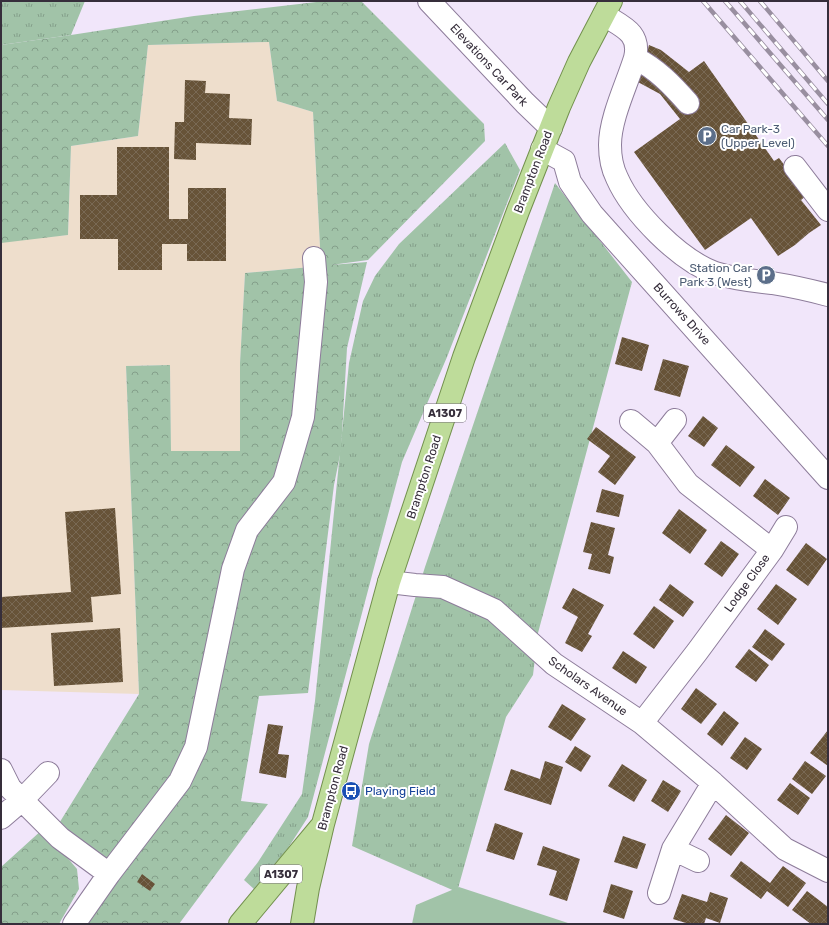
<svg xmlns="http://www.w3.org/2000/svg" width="829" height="925" viewBox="0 0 829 925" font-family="Rubik,sans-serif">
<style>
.commercial{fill:#eedecc}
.grass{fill:url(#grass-tufts)}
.forest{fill:url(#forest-crowns)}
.park{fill:#a1c3a8}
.building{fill:url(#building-cross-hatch)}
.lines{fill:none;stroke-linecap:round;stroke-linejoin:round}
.minor-casing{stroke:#8d7c9a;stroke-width:24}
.major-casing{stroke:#72904d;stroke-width:24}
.minor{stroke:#fff;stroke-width:22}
.major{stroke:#bedc9a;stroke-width:22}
.rail-casing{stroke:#998fa0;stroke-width:4.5}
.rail{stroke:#fff;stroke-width:3;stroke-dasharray:9;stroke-linecap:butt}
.labels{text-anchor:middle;stroke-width:4;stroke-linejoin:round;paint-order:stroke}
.shield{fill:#fff;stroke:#726d76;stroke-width:1}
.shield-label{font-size:11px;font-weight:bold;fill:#362e3b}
.street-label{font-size:12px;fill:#362e3b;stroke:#fff}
.service-label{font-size:12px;fill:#4e5e75;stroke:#fff;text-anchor:start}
.transit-label{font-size:12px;fill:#164399;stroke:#fff;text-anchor:start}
</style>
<defs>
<pattern id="grass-tufts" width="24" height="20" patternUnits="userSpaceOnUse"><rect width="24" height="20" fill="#a1c3a8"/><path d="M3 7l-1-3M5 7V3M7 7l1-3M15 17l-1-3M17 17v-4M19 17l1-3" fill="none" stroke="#849f8a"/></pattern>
<pattern id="forest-crowns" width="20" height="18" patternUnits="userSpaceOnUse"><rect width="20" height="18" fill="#a1c3a8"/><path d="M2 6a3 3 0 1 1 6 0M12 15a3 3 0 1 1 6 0" fill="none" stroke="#849f8a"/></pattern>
<pattern id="building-cross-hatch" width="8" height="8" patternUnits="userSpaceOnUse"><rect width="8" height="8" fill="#675338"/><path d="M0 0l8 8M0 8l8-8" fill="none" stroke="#796954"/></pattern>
</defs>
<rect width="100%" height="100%" fill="#f1e6fa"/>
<path class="commercial" d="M269,42L277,101L313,112L321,266L245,273L240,363V451H171L170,365L126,366L139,694L1,690V241L68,235L71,146L138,136L148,45Z"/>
<path class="grass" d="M1,1H85L71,35L1,45Z
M505,143L520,170L447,357L402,462L308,817L288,848L254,889L244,880L258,862L302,794L315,701L349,363L363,301L375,276L399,244Z
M555,183L632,282L538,633L533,675L506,717L457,892L352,846L369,744L425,567Z"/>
<path class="forest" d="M325,1H361L484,124L485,141L368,260L331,265L367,262L347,348L341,450L334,485L308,693L259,696L241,801L268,804L179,924H85L119,874L58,825L139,694L126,366L170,365L171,451H240V363L245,273L321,266L313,112L277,101L269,42L148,45L138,136L71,146L68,235L1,243V45L71,35L194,16Z
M43,829L77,869L79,889L59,924H1V867Z"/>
<path class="park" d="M459,887L571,924H412L416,905Z"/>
<path class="building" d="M649,45L661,50L689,72L704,61L774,161L779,158L807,195L801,200L821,225L809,233L795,245L778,256L751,218L705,250L634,152L680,119L660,94L636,81L644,63Z
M185,80L206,81L205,93L230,94L229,118L252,119L251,145L196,143V160L174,159L175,122H184Z
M117,147H169V219H188V188H226V261H187V244H162V270H118V239H80V195H117Z
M622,337L649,345L642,371L615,364Z
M663,359L689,366L680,397L654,390Z
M703,416L718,428L704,447L688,436Z
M596,427L636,457L615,485L598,472L610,456L587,439Z
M726,445L755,467L740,487L711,465Z
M765,479L790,498L778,515L753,496Z
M602,489L624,495L619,517L596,512Z
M115,508L121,594L91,597L93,622L1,628V597L71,592L65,512Z
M679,509L707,530L690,554L662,533Z
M591,522L615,528L608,555L614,557L610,574L588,569L592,554L583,552Z
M721,541L739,554L722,577L704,564Z
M806,543L827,559L808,586L786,570Z
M670,584L694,602L683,617L659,600Z
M776,584L797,599L778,625L757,609Z
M573,588L604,605L588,634L592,636L582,652L565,643L578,617L562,608Z
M654,606L674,621L654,649L633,634Z
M120,628L123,682L54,686L51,633Z
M765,629L785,644L772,661L752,647Z
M749,649L769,665L756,682L735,667Z
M623,651L647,667L636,684L612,668Z
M696,688L717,704L701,724L681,709Z
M562,704L586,719L571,741L548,727Z
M724,711L739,723L722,746L707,734Z
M268,724L283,726L278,754L289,755L286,778L259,773Z
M828,730V766L810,753Z
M745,737L762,749L747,770L730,758Z
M575,746L591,756L581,772L565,762Z
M545,761L563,767L551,805L504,790L511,769L540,779Z
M805,761L826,776L812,794L792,779Z
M622,764L647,780L634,802L608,786Z
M663,780L681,791L668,812L651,801Z
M790,783L810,798L798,815L777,800Z
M726,815L749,833L731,856L708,839Z
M495,823L523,833L514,860L486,851Z
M623,836L646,844L637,869L614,862Z
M543,846L580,859L567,901L549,895L557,871L537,865Z
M741,861L770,883L783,866L806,883L788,907L767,891L761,899L730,876Z
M142,874L155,884L150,891L137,882Z
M611,884L633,891L624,919L603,912Z
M807,891L828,907V924H811L792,910Z
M710,892L728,898L720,923L706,918L704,924H689L673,919L682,894L707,902Z"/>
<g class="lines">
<g class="minor-casing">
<path id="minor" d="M429,1L525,103L551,128
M604,15C623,27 641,33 635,58C627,84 610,118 610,145C610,156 612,168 617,178C632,212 679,260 715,273C734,279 752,281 772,283C791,286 809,290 828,295
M635,58C657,69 672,85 688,103
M542,149L564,161L570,182L592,214L828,478
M795,167L828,210
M631,421L657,443L688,484L772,550L697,652L642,723
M657,443L675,420
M772,550L786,527
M389,582L415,585L443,587L494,610L554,664L642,723L713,783L785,849L828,871
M1,770L10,788L60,838L109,874L74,924
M1,818L22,800L48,773
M673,849L698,861
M109,874L180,781L196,747L233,569L247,530L284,482L303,417L316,282L314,258
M659,893L673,849L713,783"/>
</g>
<g class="major-casing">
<path id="major" d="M240,924L320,828
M302,924L308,888L323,824L389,582L464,357L518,211L559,107L579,62L611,1"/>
</g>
<use href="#minor" class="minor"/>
<use href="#major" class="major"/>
<g class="rail-casing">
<path id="rail" d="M703,1L828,146
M725,1L828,120
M740,1L828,104
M760,1L828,81"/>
</g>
<use href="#rail" class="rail"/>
</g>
<defs>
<g id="parking-disc" transform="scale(1)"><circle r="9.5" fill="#5c6f8a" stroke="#fff"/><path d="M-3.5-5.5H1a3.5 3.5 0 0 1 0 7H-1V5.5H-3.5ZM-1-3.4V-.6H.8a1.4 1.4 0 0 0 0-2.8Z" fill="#fff"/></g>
<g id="bus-disc" transform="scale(1)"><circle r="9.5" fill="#1a4fb4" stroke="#fff"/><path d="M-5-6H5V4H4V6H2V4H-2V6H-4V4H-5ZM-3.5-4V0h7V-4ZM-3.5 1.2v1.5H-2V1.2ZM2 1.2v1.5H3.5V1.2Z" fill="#fff"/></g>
</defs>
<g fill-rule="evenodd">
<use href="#parking-disc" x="707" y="136"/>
<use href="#parking-disc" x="766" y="275"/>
<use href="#bus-disc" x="351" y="791"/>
</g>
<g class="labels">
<g class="shield">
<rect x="424" y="404" width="42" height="18" rx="3"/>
<rect x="260" y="865" width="42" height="18" rx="3"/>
</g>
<g class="shield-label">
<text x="445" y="417">A1307</text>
<text x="281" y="878">A1307</text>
</g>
<g class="street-label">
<text transform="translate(489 65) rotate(47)" y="4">Elevations Car Park</text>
<text transform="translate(533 172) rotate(-69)" y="4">Brampton Road</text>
<text transform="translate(682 314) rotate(48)" y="4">Burrows Drive</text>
<text transform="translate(424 477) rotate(-72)" y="4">Brampton Road</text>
<text transform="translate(747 583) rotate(-54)" y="4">Lodge Close</text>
<text transform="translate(588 686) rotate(35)" y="4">Scholars Avenue</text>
<text transform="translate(333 788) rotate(-75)" y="4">Brampton Road</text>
</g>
<g class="service-label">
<text x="721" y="133">Car Park-3<tspan x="721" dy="14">(Upper Level)</tspan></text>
<text x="752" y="272" text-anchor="end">Station Car<tspan x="752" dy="14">Park 3 (West)</tspan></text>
</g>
<g class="transit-label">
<text x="365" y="795">Playing Field</text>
</g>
</g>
<rect width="829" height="925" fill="none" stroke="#362e3b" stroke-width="4"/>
</svg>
